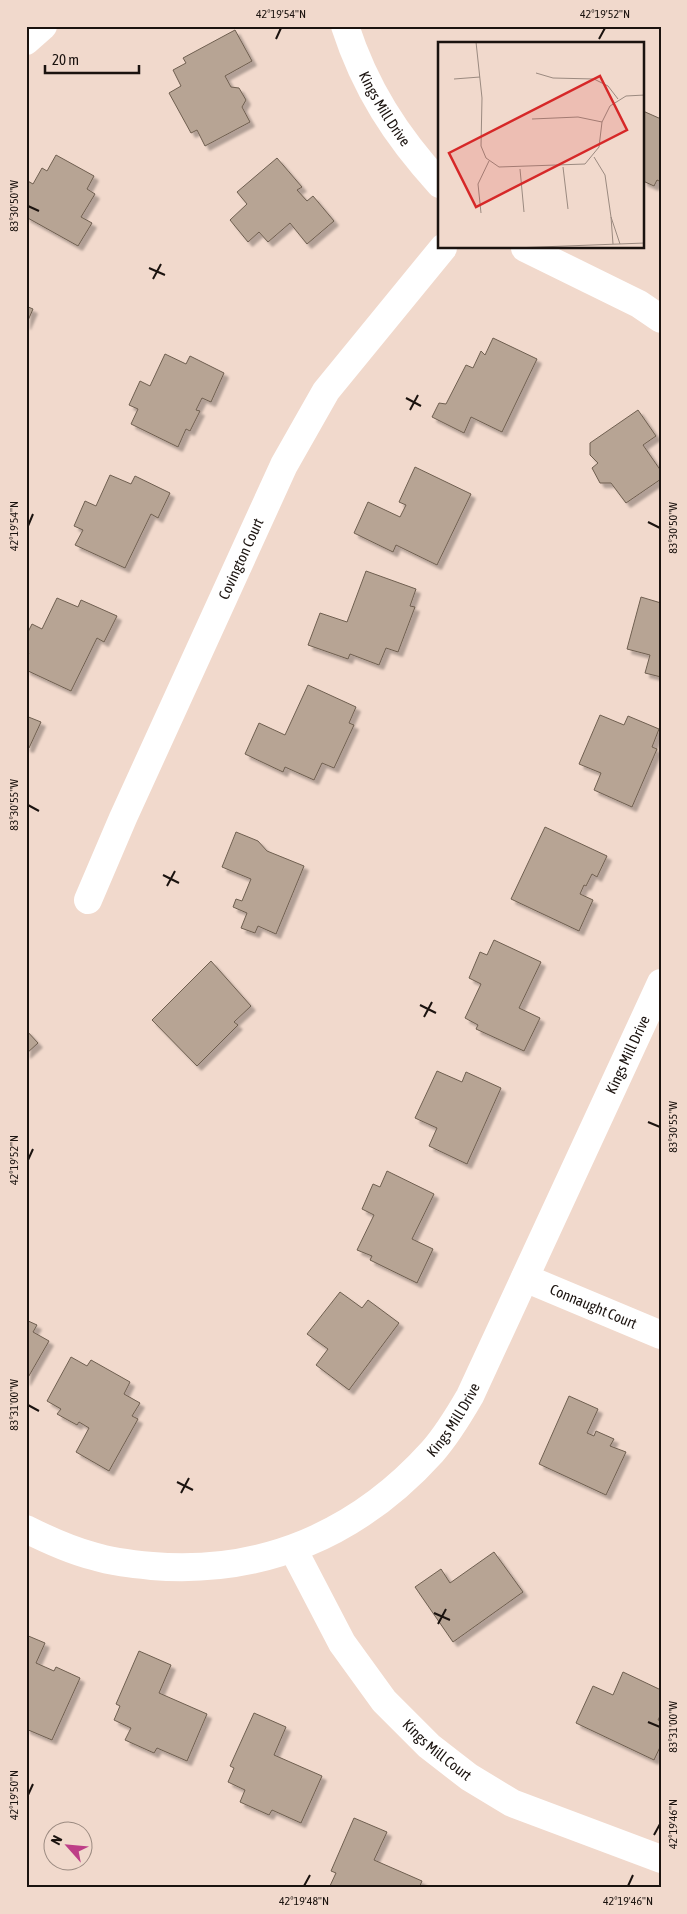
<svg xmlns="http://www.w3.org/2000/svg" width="687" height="1914" viewBox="0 0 687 1914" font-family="'Asap Condensed',sans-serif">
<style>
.building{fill:#b7a494;stroke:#6f5f50;filter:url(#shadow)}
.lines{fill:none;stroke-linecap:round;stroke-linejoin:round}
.minor{stroke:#fff;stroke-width:28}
.ticks{fill:none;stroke:#1b130f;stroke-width:2}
.labels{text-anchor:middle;stroke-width:4.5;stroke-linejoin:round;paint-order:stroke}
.street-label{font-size:15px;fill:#1b130f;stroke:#f1d9cc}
.inset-road{fill:none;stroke:#9b8a80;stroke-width:1}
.view{fill:#d62828;fill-opacity:0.15;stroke:#d62828;stroke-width:2.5}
.inset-edge{fill:none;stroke:#1b130f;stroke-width:2.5}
.neatline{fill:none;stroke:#1b130f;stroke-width:2}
.ticks-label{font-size:12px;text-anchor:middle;fill:#1b130f}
</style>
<defs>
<filter id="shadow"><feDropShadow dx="4.5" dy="4.5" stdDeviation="1" flood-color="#0004"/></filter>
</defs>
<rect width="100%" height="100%" fill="#f1d9cc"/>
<path class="building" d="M235,30L252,61L225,76L231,87L239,88L246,100L242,107L250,122L205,146L197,130L191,133L169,93L181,86L173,70L186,63L183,58Z
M643,111L661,119V182L657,180L654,186L643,181Z
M56,155L94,176L87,189L95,194L81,217L92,223L78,246L26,217V180L33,184L42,168L47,171Z
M277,158L302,187L297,190L307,201L313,196L334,221L307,244L290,223L268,242L259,232L248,242L230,220L247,204L237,192Z
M26,306L33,309L26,325Z
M493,338L537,359L502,432L471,417L464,433L432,417L439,403L446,404L466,365L473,368L481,351L485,355Z
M165,354L186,364L190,356L224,373L211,402L202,398L196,410L200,411L190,431L186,429L178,447L131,424L138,409L129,405L140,381L150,386Z
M638,410L656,436L643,445L661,471V479L626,503L611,483H600L592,468L598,463L590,455V443Z
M415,467L471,494L437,565L396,545L393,552L354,533L368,502L400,517L406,505L399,502Z
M110,475L131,484L135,476L170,493L158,518L151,514L125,568L75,545L83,530L74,526L85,501L96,506Z
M366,571L416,589L410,606L415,607L398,652L386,648L379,665L350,654L348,659L308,645L320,613L347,622Z
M641,597L661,603V677L645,673L650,655L627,649Z
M57,598L78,607L81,600L117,616L104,642L97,638L71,691L26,670V658L29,653L26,652V636L32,624L42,629Z
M308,685L356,707L349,723L354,725L334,768L322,763L314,780L285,767L283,772L245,754L259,723L285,735Z
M600,715L624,725L628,716L659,729L652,747L657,749L632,807L594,790L601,773L579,764Z
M26,716L41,722L29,748L26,747Z
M545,827L607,856L597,877L592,874L586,886L584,885L580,894L593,900L579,931L511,899Z
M236,832L258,841L267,851L304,866L276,934L258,926L255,933L241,928L247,913L233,907L236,899L242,901L251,879L222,867Z
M494,940L541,962L519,1008L540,1018L524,1051L476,1029L478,1025L465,1018L481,984L469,978L480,952L487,955Z
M211,961L251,1006L234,1022L238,1025L197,1066L152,1020Z
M26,1030L38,1043L26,1054Z
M437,1071L462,1082L466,1072L501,1088L467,1164L429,1146L437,1128L415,1118Z
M387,1171L434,1194L412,1239L433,1249L417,1283L370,1260L372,1256L357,1250L374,1215L362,1209L373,1184L380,1187Z
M340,1292L362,1308L368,1300L399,1323L349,1390L316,1365L328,1349L307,1334Z
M26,1320L37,1325L33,1332L49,1341L26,1381Z
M71,1357L87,1366L91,1360L130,1382L124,1394L140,1403L132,1416L138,1419L109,1471L76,1452L89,1428L79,1422L77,1425L57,1414L61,1409L47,1401Z
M569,1396L598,1409L587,1433L594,1436L596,1431L614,1439L610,1446L626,1452L606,1495L539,1464Z
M494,1552L523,1592L453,1642L415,1587L441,1569L450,1583Z
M26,1635L45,1643L36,1663L54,1671L56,1667L80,1678L52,1740L26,1729Z
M139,1651L171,1665L159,1693L207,1714L187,1761L157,1748L154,1753L125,1740L131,1728L114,1720L120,1706L116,1704Z
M623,1672L661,1690V1714L658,1720L661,1721V1745L654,1760L576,1723L593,1686L613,1695Z
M254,1713L286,1727L274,1755L322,1776L301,1823L272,1810L269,1815L240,1802L245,1790L228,1782L234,1768L230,1766Z
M354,1818L387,1832L374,1860L422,1881L419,1888H329L336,1873L331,1871Z"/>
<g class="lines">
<g class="minor">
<path id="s1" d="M345,26C365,88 396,136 440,184"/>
<path d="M26,41L43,26"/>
<path d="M525,248L639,304L661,319"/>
<path id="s2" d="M88,900L123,818L284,465L326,391L443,248"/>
<path id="s3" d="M525,1278L661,1335"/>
<path id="s4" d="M26,1529C48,1540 69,1550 93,1556C112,1562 132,1564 152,1566C263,1575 358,1534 432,1452C447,1435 459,1415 470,1396L661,983"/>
<path id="s5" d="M293,1549L342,1643L384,1701L429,1746L469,1777L512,1803L661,1859"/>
</g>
</g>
<path class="ticks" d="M276,39L281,28M599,39L605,28M28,206L39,211M149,268L165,275M153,279L161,264M406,398L421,406M410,410L418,395M648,522L660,528M28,526L33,514M28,805L39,811M163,875L179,883M167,886L175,871M420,1005L436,1013M424,1017L432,1002M648,1122L660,1127M28,1160L33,1149M28,1405L39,1411M177,1482L193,1490M181,1493L189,1478M434,1613L450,1620M438,1624L446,1609M648,1722L660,1727M28,1795L33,1784M654,1835L660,1824M304,1886L310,1875M628,1886L633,1875"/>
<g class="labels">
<g class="street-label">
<text dy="5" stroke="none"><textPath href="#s1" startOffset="92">Kings Mill Drive</textPath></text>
<text dy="5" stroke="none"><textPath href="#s2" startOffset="374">Covington Court</textPath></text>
<text dy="5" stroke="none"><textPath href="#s4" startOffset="890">Kings Mill Drive</textPath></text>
<text dy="5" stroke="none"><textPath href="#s3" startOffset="74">Connaught Court</textPath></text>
<text dy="5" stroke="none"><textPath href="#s4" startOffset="485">Kings Mill Drive</textPath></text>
<text dy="5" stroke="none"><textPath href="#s5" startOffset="250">Kings Mill Court</textPath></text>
</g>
</g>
<g transform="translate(438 42)">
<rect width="206" height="206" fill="#f1d9cc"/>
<path class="inset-road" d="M38,0L44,56L43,104L48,116L61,125L147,122L161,105L164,80L172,64L188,54L207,53M98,31L115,36L156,37L170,44L180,57M16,37L42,35M94,77L140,75L164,80M156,115L167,133L173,175M125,125L130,167M82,127L86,170M43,171L40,142L51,119M175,202L173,175L182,202M75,206L207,201"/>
<path class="view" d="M162,34L189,88L38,165L11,111Z"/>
<rect width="206" height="206" class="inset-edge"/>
</g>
<rect width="687" height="1914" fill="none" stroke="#f1d9cc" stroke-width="55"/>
<g transform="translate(68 1846) rotate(297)"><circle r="24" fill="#f1d9cc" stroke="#9b8a80"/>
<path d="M0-4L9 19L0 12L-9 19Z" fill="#be3e87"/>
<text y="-8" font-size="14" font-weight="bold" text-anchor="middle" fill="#1b130f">N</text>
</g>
<path d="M45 65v8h94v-8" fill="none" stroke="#1b130f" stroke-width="2.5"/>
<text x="52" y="65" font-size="15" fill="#1b130f" stroke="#f1d9cc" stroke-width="4" paint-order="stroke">20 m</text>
<rect x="28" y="28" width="632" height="1858" class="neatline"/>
<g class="ticks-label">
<text x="281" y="18">42°19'54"N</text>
<text x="605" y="18">42°19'52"N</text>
<text transform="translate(14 206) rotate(-90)" y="4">83°30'50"W</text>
<text transform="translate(14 526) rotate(-90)" y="4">42°19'54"N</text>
<text transform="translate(673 528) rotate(-90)" y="4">83°30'50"W</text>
<text transform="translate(14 805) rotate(-90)" y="4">83°30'55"W</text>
<text transform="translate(673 1127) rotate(-90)" y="4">83°30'55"W</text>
<text transform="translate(14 1160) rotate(-90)" y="4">42°19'52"N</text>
<text transform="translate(14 1405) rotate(-90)" y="4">83°31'00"W</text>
<text transform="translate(673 1727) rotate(-90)" y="4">83°31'00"W</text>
<text transform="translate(14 1795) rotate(-90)" y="4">42°19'50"N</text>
<text transform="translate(673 1824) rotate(-90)" y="4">42°19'46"N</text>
<text x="304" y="1905">42°19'48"N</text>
<text x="628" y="1905">42°19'46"N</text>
</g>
</svg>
